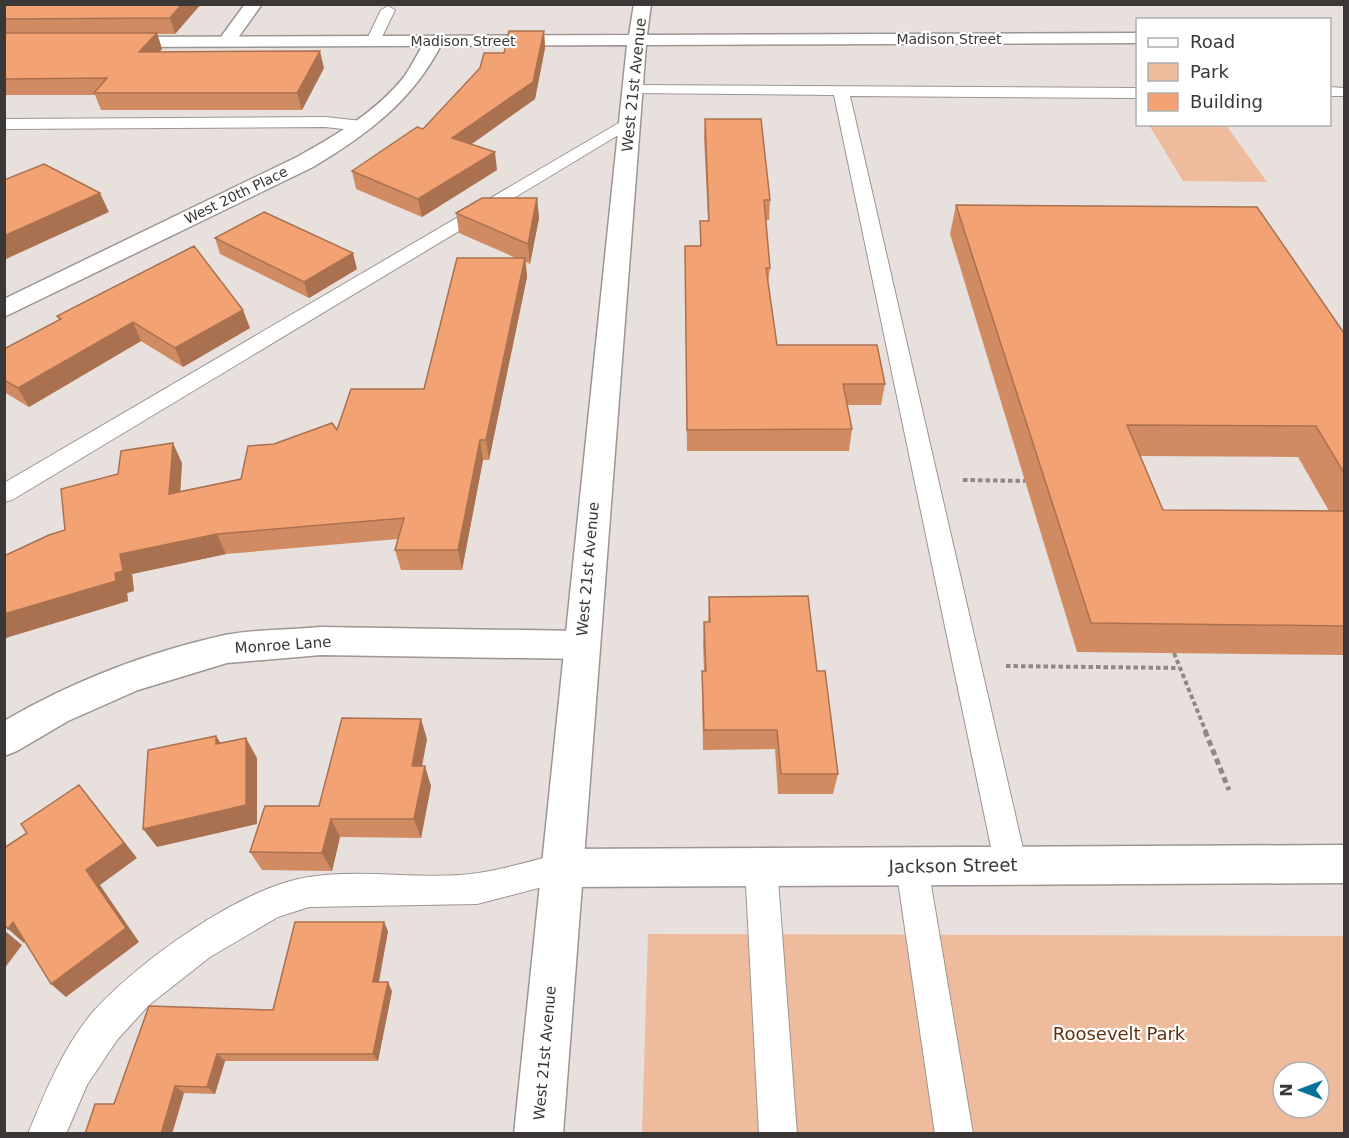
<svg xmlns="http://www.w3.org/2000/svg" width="1349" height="1138" viewBox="0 0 1349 1138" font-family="'DejaVu Sans',sans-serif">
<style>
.green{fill:#efbb9d;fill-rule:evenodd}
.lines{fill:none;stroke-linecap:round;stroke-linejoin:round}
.service-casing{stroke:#9c9591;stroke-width:2}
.minor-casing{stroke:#9c9591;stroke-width:3}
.tertiary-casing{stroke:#9c9591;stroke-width:3}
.path-far1{stroke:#8e8886;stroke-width:4;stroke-dasharray:4.5 3;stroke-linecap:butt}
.path{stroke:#8e8886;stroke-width:5;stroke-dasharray:6 4;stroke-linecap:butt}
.service{fill:#fff;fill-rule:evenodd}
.minor{fill:#fff;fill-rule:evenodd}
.tertiary{fill:#fff;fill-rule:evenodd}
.wall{fill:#d18b63;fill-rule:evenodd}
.shaded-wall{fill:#aa7150}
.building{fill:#f3a273;stroke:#aa7150;stroke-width:1.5}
.labels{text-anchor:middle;stroke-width:4.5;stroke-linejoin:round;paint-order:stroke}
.far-street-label{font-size:14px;fill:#3a3736;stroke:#fff}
.street-label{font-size:15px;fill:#3a3736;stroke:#fff}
.near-street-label{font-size:18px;fill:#3a3736;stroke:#fff}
.near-park-label{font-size:18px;fill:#622f0a;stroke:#fff}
</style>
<rect width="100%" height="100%" fill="#e8e0dc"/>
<path class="green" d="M1149,125H1226L1267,182L1183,181Z
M648,934L1344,936V1133L642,1134ZM1283,1072H1319V1108H1283Z"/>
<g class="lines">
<g class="service-casing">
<path id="service" d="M388,6L395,10L380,41L378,44H368L366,41L381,10Z
M632,85L1138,88V98L850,96L1027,866L1022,877L1011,881L1000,877L995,866L834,95L627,93L624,90Z
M1330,87L1344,88V96H1330Z
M325,117L362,121L370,126L362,131L325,127L4,129V119Z
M629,117L635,119L637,122L635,125L12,500L4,502V483Z
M761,851L772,855L777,866L797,1134H759L745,866L750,855Z
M912,852L923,856L928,867L973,1134H935L896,867L901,856Z
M562,853L573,857L578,868L573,879L477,904L309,907L278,917L210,957L149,1005L117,1040L87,1085L66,1134H28C45,1092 63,1048 92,1013C136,963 243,886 309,877C363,868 424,881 478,873C506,869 534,860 562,853Z"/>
</g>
<g class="minor-casing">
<path id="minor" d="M245,4H262L233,45H221L218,41Z
M434,36L443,41C414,100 368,134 313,167L4,317V299L297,157C336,135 376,112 404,77C413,64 419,50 428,37Z
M321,627L582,631L594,635L600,645L594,655L582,659L321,655L227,663L138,690L68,721L17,751L4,756V721C73,681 148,652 225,635C256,629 290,630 321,627Z
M1344,845V883L562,887L547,882L541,868L547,854L562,849Z"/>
</g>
<g class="tertiary-casing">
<path id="tertiary" d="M634,4H651L647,35L1138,33V43L646,45L563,1134H514L627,45L114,47L105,42L114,37L629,35Z"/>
</g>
<path class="path-far1" d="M963,480L1025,481
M1174,653L1206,732
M1006,666L1179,668"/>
<path class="path" d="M1205,731L1229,790"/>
<use href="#service" class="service"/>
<use href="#minor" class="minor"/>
<use href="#tertiary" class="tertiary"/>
</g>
<path class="wall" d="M4,4H201L175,34H157L162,49L159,52L324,68L302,110H101L95,95H4Z
M544,31L545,48L535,99L471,144L497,170L422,217L356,189L352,171L423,129L504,53Z
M705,119L770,200L769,220H766L770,268L768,283L777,345L885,384L881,405H847L852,429L849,451H687L685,267L700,246V221H708L704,138Z
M537,198L539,218L530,264L526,262L527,277L489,460H483L462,570H401L395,550L398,539L226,554L132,574L134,591L127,593L128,601L12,636L65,530L182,463L180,491L241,479L274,444L337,430L424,389L516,258L459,233L456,213Z
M956,205L1344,333V655L1077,652L950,234ZM1140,456L1298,457L1329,511L1163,510Z
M215,238L357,269L309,298L220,254Z
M57,316L250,328L183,367L141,341L29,407L4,392V349L59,320Z
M709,597L817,671L838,774L833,794H778L775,749L703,750L702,691V671H704L703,643L704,622H708Z
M427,739L422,766L431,786L421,838L340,837L332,871L262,870L250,852Z
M388,931L379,982L392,991L378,1061H225L215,1094L184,1093L172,1134H85L114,1104L273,1010Z"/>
<path class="shaded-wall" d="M182,4H201L175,34L170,18Z
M544,31L545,48L535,99L455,156L452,138Z
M157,33L162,49L145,68L139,52Z
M320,51L324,68L302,110L297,93Z
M495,152L497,170L422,217L418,199Z
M100,193L109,212L6,259L4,257V236Z
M537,198L539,218L530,264L528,244Z
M353,253L357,269L309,298L304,282Z
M525,258L527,277L489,460L486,440Z
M243,310L250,328L183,367L175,348Z
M133,322L141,341L29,407L18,388Z
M480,440L483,460L462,570L458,550Z
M173,443L182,463L179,514L169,494Z
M217,534L226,554L132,574L134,591L127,593L128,601L12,636L4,639V614L115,573L120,554Z
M421,719L427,739L418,786L412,766Z
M216,736L228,755L216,744Z
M246,738L257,758V824L157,847L143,829Z
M425,766L431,786L421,838L414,819Z
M92,801L137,858L100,885L139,942L66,997L51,984Z
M331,819L340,837L332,871L322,853Z
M13,922L29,936L24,943L8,929Z
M384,922L388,931L377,991L373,982Z
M4,930L22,945L4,969Z
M388,982L392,991L378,1061L373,1054Z
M217,1054L225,1061L215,1094L207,1087Z
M175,1086L184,1093L172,1134H161Z"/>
<path class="building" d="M4,4H182L170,18L4,19Z
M509,31H544L533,82L452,138L495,152L418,199L352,171L417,127L423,129L480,68L484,53H504Z
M4,33H157L139,52L320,51L297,93H94L107,78L4,79Z
M705,119H761L770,200H764L770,268H766L777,345H877L885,384H843L852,429L687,430L685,246H701L700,221H709Z
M44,164L100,193L4,236V180Z
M482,198H537L528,244L456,213Z
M956,205L1257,207L1344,333V473L1316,426L1127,425L1163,510L1344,511V626L1091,623Z
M264,212L353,253L304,282L215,238Z
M194,246L243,310L175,348L133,322L18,388L4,380V349L61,319L57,316Z
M457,258H525L486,440H480L458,550H395L404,518L217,534L120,554L123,571L115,573L116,581L4,614V556L49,535L65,530L61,489L118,474L121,451L173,443L169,494L241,479L248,446L274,444L332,423L337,430L351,389H424Z
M808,596L817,671H825L838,774H781L777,730H704L702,671H706L704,622H710L709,597Z
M342,718L421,719L412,766H425L414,819H331L322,853L250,852L265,806H319Z
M216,736V744L246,738V805L143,829L148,750Z
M79,785L124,843L86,870L126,928L51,984L13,922L8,929L4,924V848L27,833L21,824Z
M295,922H384L373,982H388L373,1054H217L207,1087L175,1086L161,1134H85L95,1104H114L149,1006L273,1010Z"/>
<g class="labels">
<g class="far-street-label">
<text x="949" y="44">Madison Street</text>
<text x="463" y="46">Madison Street</text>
<text transform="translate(236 195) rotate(-26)" y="5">West 20th Place</text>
</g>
<g class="street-label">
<text transform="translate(634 85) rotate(-84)" y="5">West 21st Avenue</text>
<text transform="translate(588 569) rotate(-85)" y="5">West 21st Avenue</text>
<text transform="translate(283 645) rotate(-4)" y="5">Monroe Lane</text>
<text transform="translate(545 1053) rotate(-85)" y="5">West 21st Avenue</text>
</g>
<g class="near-street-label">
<text transform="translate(953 866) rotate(-1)" y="6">Jackson Street</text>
</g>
<g class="near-park-label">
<text x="1119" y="1040">Roosevelt Park</text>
</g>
</g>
<rect width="1349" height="1138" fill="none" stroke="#3a3736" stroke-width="12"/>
<rect x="1136" y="18" width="195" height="108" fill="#ffffff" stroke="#b0afaf" stroke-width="1.5"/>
<rect x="1148" y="38" width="30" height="9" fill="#ffffff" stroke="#b0afaf" stroke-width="1.5"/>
<text x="1190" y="48" font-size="18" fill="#3a3736">Road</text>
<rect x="1148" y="63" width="30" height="18" fill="#efbb9d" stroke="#b0afaf" stroke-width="1.5"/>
<text x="1190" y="78" font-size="18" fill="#3a3736">Park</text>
<rect x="1148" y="93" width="30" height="18" fill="#f3a273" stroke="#b0afaf" stroke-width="1.5"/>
<text x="1190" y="108" font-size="18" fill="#3a3736">Building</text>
<g transform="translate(1301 1090) rotate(270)"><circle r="28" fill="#ffffff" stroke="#b0afaf" stroke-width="1.5"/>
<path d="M0-4.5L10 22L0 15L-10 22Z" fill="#05729e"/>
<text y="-9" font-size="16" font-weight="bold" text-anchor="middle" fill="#3a3736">N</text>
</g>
</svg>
